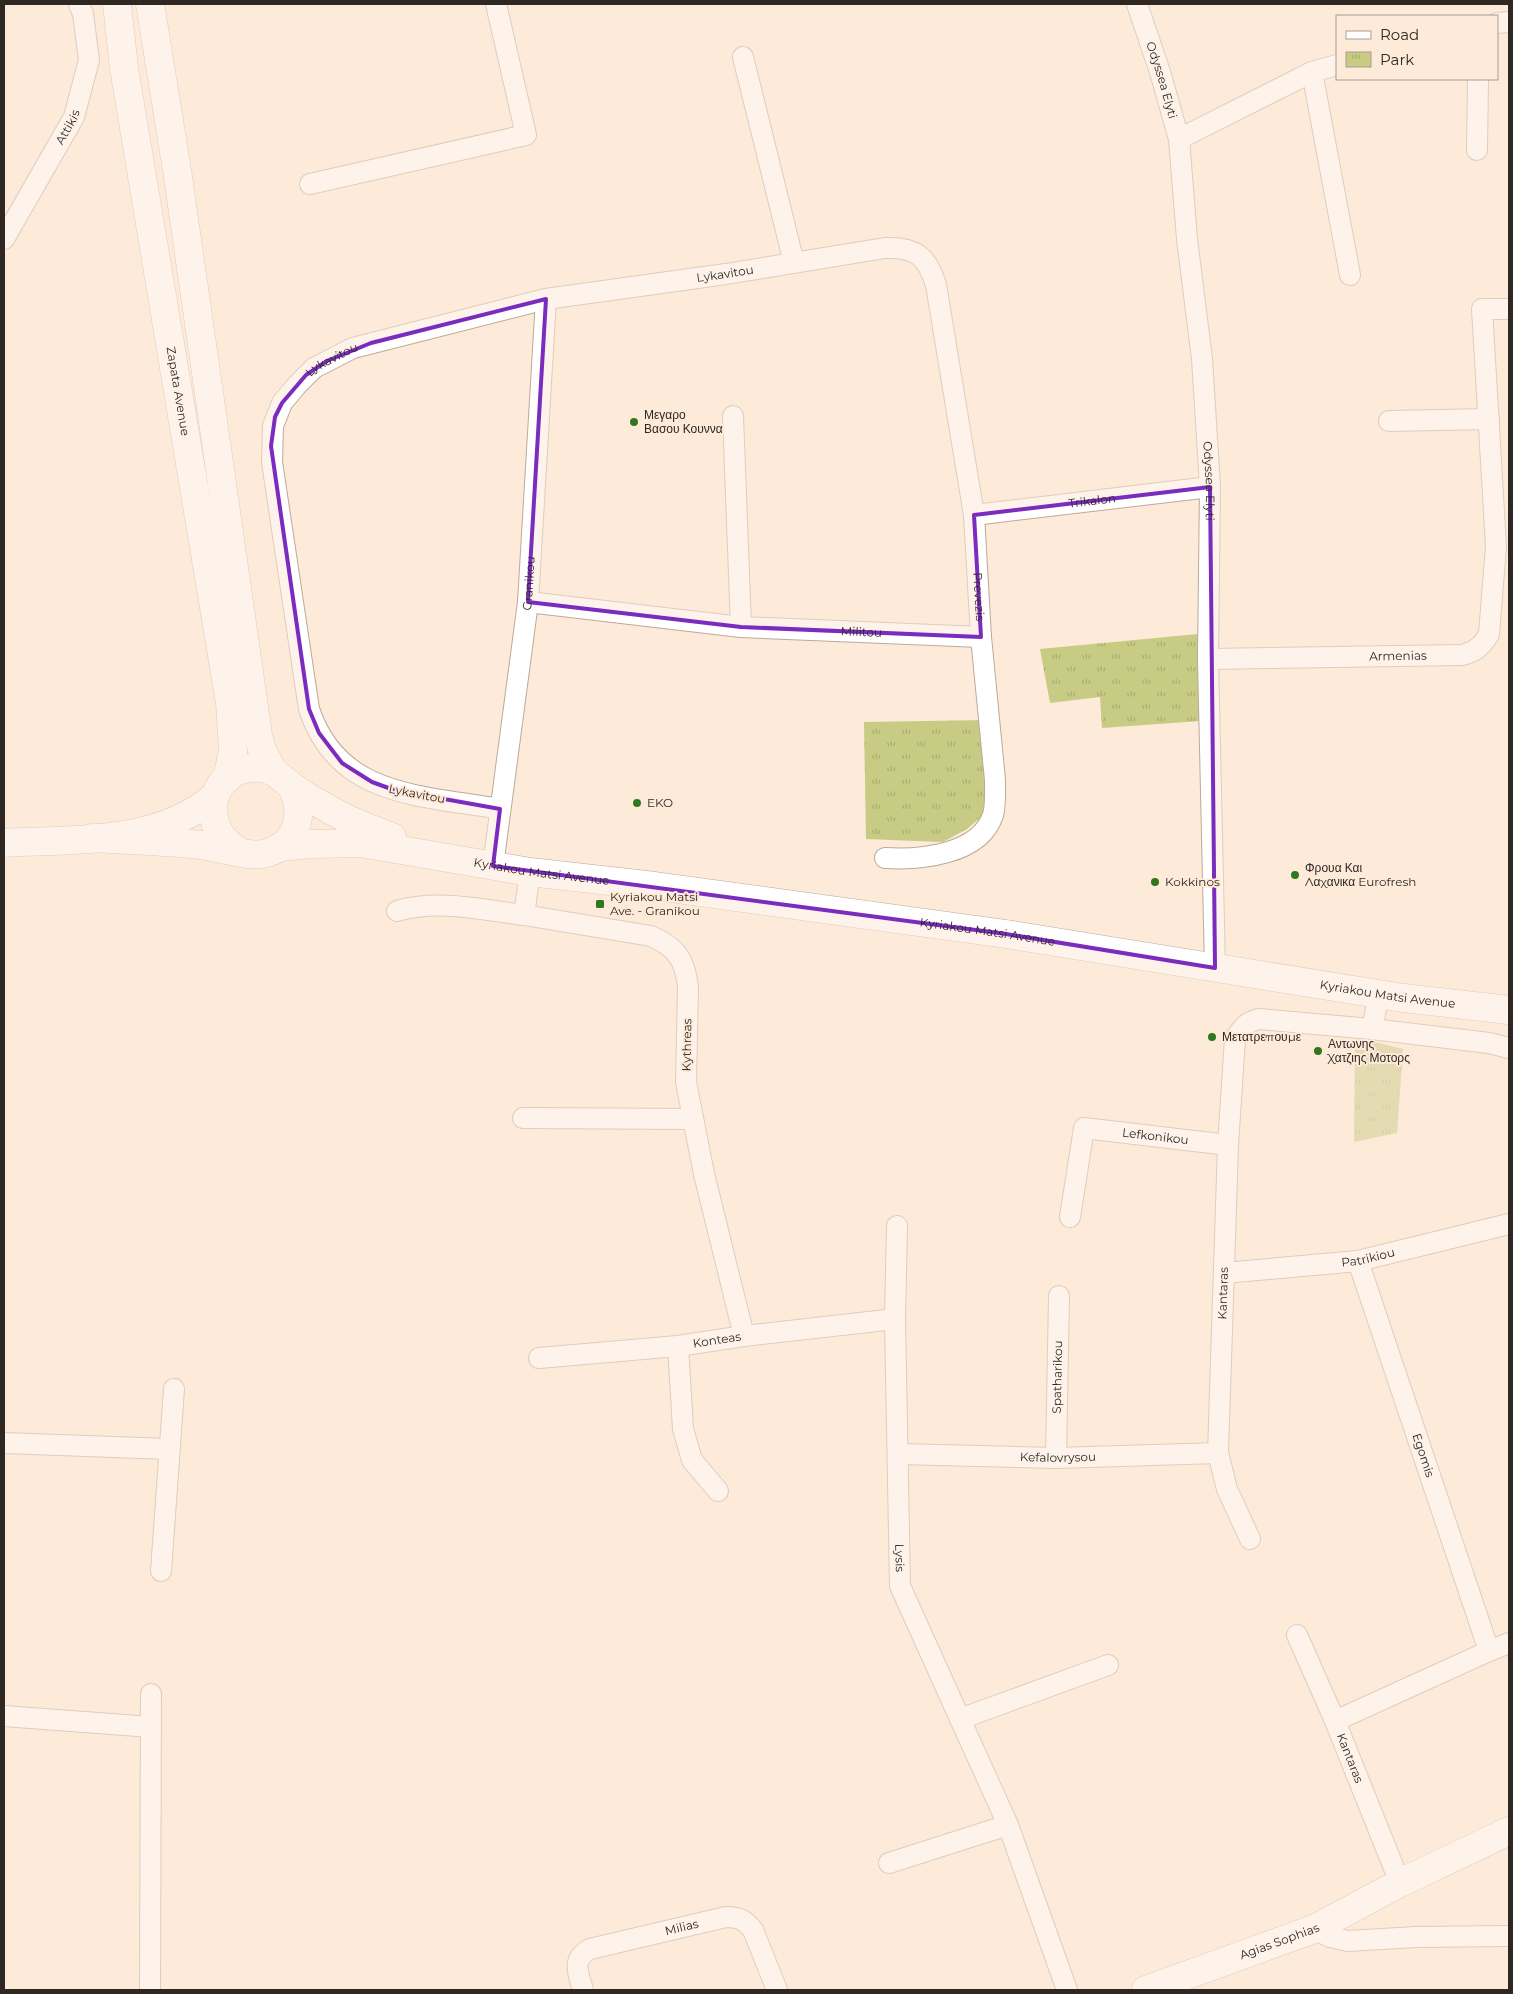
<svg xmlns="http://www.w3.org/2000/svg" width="1513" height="1994" viewBox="0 0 1513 1994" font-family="Montserrat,sans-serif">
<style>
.park{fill:url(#park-tufts)}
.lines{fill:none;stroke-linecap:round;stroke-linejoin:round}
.street-casing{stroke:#bcaa9a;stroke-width:22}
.secondary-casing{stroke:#bcaa9a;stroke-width:29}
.street{stroke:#fff;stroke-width:20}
.secondary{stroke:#fff;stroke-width:28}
.marked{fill:none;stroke:#7b2cbf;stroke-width:4;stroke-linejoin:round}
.poi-dot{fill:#2e791f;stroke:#fdead9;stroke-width:2}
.labels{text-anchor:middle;stroke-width:4;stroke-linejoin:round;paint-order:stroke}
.street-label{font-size:12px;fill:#2f2822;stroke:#fdead9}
.poi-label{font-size:12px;fill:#2f2822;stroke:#fdead9;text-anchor:start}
</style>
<defs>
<pattern id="park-tufts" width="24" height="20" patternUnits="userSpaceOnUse" patternTransform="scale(1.25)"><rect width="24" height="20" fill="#c8cb83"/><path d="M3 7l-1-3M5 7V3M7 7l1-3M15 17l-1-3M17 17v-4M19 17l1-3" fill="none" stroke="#acae71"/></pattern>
</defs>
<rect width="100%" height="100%" fill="#fdead9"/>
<path class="park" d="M1198,634L1200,721L1102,728L1100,697L1050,703L1040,649Z
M989,720L986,813L967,829L943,842L866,839L864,722Z
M1355,1037L1403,1049L1397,1133L1354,1142Z"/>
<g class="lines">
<g class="street-casing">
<g id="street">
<path id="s1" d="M1137,4L1160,72L1179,139L1187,239L1202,359L1210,487L1208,659L1215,968"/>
<path d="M1497,23L1509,22"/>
<path d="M743,57L794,263"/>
<path d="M1312,72L1350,275"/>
<path d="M1179,139L1312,72L1337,65"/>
<path d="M1477,150L1478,79"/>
<path d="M310,184L526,135L496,4"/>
<path id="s2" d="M4,239L74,117L89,60L83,14L79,4"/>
<path d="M733,416L741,627"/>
<path d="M1389,421L1489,419"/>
<path id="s3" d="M974,515L1210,487"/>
<path id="s4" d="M528,602L741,627L981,637"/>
<path id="s5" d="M1208,659L1462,655C1475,652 1482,646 1489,634L1496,546L1482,309H1509"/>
<path id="s6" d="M500,809C422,795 338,798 309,709L272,462L273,426L282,403L297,385L314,368L353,348L546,299L726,274L885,248C916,247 927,256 936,285L974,515L981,637L995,780C995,791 996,804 993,815C980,855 920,860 885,858"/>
<path id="s7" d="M493,866L528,602L546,299"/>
<path d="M530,872L524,915L651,936C676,947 685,959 688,987L686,1082L704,1174L744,1336"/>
<path d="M397,911C439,899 482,910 524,915"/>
<path d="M1372,1029L1379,994"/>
<path d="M523,1118L693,1119"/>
<path id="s8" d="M1070,1217L1084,1128L1228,1145"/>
<path id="s9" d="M897,1226L895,1319L900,1586L1008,1825L1067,1990"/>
<path id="s10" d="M1358,1261L1489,1651"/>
<path id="s11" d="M1224,1273L1358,1261L1509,1224"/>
<path d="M678,1346L683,1429L692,1460L718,1491"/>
<path id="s12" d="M539,1358L678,1346L744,1336L895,1319"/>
<path d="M4,1443L169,1449"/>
<path id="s13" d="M899,1454L1056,1458L1218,1453"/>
<path id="s14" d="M1056,1458L1059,1296"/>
<path id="s15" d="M1250,1539L1227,1489L1218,1453L1228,1145L1235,1039C1242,1028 1246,1022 1259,1019L1372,1029L1489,1043L1509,1048"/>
<path d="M161,1571L174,1389"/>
<path id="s16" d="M1297,1635L1335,1721L1400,1883"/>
<path d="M4,1716L151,1727"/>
<path d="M960,1719L1108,1665"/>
<path d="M1335,1721L1489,1651L1509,1643"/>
<path d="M889,1863L1008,1825"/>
<path d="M1314,1929L1330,1937L1348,1941L1416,1937L1509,1936"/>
<path d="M150,1990L151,1694"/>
<path id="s17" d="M583,1990C578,1972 571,1960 590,1949L726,1917C739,1917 745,1920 753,1930L777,1990"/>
</g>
</g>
<g class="secondary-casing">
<g id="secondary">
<path id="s18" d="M117,4L124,68L230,703L233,751L227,779"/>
<path d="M150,4L177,170L258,735L262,750L273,771"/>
<path d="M92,838C128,840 166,841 202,845C217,847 249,857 262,854C296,848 306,816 292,787"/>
<path d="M4,843C74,839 159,845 215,796"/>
<path id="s19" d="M280,847L311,844L360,843L530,872L655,886L1006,934L1403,998L1509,1010"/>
<path d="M238,851C195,825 211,763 261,768C275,770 282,779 293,787C302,794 312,800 322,805C344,819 368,828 392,837"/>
<path id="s20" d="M1146,1990L1314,1929L1400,1883L1509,1831"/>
</g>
</g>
<use href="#street" class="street"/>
<use href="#secondary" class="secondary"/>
</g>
<path d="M0 0H1513V1994H0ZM546,299L528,602L741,627L981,637L974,515L1210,487L1215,968L1006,934L493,866L500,809L394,790L372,782L342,763L319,733L309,709L271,446L275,417L282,403L306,375L327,361L371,343Z" fill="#fdead9" fill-opacity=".55" fill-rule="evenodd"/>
<path class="marked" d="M546,299L528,602L741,627L981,637L974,515L1210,487L1215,968L1006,934L493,866L500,809L394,790L372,782L342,763L319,733L309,709L271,446L275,417L282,403L306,375L327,361L371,343Z"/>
<g class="poi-dot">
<circle cx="634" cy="422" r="5"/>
<circle cx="637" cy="803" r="5"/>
<circle cx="1295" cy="875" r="5"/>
<circle cx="1155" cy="882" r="5"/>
<rect x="595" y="899" width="10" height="10" rx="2.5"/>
<circle cx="1212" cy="1037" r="5"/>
<circle cx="1318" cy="1051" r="5"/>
</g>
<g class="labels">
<g class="street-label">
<text dy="4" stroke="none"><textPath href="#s1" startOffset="80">Odyssea Elyti</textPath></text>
<text dy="4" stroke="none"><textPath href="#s2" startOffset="129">Attikis</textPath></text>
<text dy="4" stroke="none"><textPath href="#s6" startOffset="1012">Lykavitou</textPath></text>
<text dy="4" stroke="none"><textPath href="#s6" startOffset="608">Lykavitou</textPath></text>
<text dy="4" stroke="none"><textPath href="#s18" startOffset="392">Zapata Avenue</textPath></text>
<text dy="4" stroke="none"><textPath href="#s1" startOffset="485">Odyssea Elyti</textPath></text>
<text dy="4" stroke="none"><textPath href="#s3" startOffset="119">Trikalon</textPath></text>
<text dy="4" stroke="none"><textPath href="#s7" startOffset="285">Granikou</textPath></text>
<text dy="4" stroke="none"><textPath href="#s6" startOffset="1559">Prevezis</textPath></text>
<text dy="4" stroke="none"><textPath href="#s4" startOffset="335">Militou</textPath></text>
<text dy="4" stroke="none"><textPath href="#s5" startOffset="190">Armenias</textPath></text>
<text transform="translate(417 794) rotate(11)" y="4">Lykavitou</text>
<text dy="4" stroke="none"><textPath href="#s19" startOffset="264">Kyriakou Matsi Avenue</textPath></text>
<text dy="4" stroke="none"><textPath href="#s19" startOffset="714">Kyriakou Matsi Avenue</textPath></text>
<text dy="4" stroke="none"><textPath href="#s19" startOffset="1119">Kyriakou Matsi Avenue</textPath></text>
<text transform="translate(687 1045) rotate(-89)" y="4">Kythreas</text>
<text dy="4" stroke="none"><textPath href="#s8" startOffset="162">Lefkonikou</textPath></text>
<text dy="4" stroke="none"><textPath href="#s11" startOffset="145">Patrikiou</textPath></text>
<text dy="4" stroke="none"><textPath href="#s15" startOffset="252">Kantaras</textPath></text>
<text dy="4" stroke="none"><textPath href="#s12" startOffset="179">Konteas</textPath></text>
<text dy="4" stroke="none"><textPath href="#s14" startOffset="81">Spatharikou</textPath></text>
<text dy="4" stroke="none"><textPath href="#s10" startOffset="205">Egomis</textPath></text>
<text dy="4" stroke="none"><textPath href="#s13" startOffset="159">Kefalovrysou</textPath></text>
<text dy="4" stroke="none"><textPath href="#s9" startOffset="332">Lysis</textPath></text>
<text dy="4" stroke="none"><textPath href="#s16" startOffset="134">Kantaras</textPath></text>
<text dy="4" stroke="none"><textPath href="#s17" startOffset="141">Milias</textPath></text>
<text dy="4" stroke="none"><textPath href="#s20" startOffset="142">Agias Sophias</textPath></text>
</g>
<g class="poi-label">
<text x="644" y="419">Μεγαρο<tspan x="644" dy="14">Βασου Κουννα</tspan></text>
<text x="647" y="807">EKO</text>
<text x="1305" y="872">Φρουα Και<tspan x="1305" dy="14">Λαχανικα Eurofresh</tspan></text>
<text x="1165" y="886">Kokkinos</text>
<text x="610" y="901">Kyriakou Matsi<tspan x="610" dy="14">Ave. - Granikou</tspan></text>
<text x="1222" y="1041">Μετατρεπουμε</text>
<text x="1328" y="1048">Αντωνης<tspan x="1328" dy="14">Χατζιης Μοτορς</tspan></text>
</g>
</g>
<rect width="1513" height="1994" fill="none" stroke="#2f2822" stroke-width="10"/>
<rect x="1336" y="15" width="162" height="65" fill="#fdead9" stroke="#ab9c90"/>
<rect x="1346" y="31" width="25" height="8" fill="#ffffff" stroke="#ab9c90"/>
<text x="1380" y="40" font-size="15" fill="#2f2822">Road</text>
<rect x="1346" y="52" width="25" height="15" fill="url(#park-tufts)" stroke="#ab9c90"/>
<text x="1380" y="65" font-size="15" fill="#2f2822">Park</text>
</svg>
